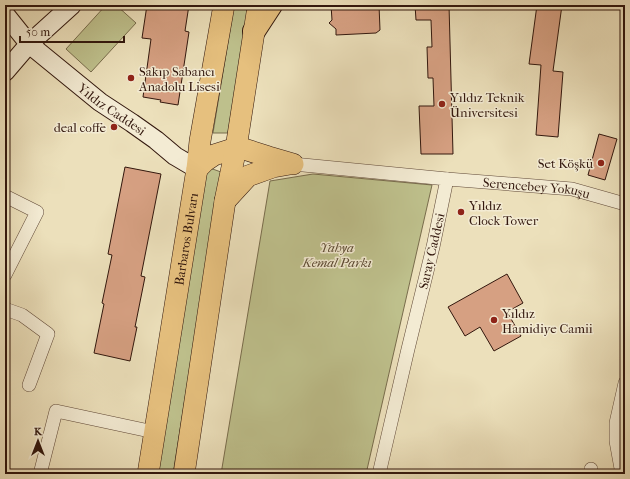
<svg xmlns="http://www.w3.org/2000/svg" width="630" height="479" viewBox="0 0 630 479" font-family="'IM FELL French Canon',serif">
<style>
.green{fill:#bec08c;stroke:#786c4c}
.building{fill:#d6a082;stroke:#32170d}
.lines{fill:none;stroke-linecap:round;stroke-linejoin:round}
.street-casing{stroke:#604938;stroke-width:14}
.secondary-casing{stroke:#32170d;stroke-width:20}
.primary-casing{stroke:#32170d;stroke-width:22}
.highway-casing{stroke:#32170d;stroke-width:24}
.street{stroke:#f3ebd3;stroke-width:13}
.secondary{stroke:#f3ebd3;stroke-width:18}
.primary{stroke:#e6c07e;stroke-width:21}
.highway{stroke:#e6c07e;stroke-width:22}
.poi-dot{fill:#8f2418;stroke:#f3ebd3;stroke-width:1.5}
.labels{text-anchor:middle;stroke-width:3;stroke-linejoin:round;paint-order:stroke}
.poi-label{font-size:13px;fill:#32170d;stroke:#f3ebd3;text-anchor:start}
.street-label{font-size:13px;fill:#32170d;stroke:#f3ebd3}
.park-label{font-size:13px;font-style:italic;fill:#5c4a33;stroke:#f3ebd3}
</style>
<rect width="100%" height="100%" fill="#ece0bb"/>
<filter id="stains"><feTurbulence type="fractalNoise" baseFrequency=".005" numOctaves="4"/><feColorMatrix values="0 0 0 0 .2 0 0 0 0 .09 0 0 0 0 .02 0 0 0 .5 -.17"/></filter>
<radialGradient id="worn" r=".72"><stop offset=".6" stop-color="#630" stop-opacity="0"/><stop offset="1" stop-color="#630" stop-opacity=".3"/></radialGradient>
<path class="green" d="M106,5H116L136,23L91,72L66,49Z
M234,5H250L228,133H213Z
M207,167L221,172L173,474H158Z
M313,174L432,185L366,474H221L270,181Z"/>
<path class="building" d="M147,5H189L185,31L189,32L178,105L160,102L161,100L143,97L151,39L142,38Z
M331,5H379L380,30L376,33L336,35V29L329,23L332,20Z
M415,5H449L453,154H421L419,106H434L433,78H428L427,47H432L431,20H416Z
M537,5H562L553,71L563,72L558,137L536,135L541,65L529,64Z
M599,134L617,139L605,180L588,175Z
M125,167L161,174L141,276L145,277L135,327H137L130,361L94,353L104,304L102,303L112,255L108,254Z
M507,274L523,303L507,312L521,336L494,351L480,327L465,336L448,307Z"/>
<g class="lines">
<g class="street-casing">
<g id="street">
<path d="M293,164L447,179L433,247L408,349L379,474"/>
<path id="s1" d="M447,179L572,189L625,204"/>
<path d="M5,196L37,212L5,275"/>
<path d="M5,309L22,315L48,334L29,385"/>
<path d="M40,474L56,411L154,432"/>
<path d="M591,474V469"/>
<path d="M622,474L616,441V423L625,383"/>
</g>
</g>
<g class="secondary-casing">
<g id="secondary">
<path id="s2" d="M5,14L29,44L100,102L132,123L156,140L175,156L197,169"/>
<path d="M5,72L29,44L72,5"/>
</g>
</g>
<g class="primary-casing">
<g id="primary">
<path d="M197,169L205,161L214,155L236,148L244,149L269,157L293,164"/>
<path d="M225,201L248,176L273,167L290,164"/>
<path id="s3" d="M148,474L197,169L200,141L224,5"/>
<path d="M184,474L225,201L236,148L257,13"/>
</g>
</g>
<g class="highway-casing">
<path id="highway" d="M254,31L271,5"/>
</g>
<use href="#street" class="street"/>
<use href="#secondary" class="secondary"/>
<use href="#primary" class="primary"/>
<use href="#highway" class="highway"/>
</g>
<g class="poi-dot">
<circle cx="131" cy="78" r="4"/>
<circle cx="442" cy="104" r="4"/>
<circle cx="114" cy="127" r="4"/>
<circle cx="601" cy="163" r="4"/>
<circle cx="461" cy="212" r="4"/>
<circle cx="494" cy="320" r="4"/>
</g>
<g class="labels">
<g class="poi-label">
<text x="139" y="76">Sakıp Sabancı<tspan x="139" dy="15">Anadolu Lisesi</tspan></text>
<text x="450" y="102">Yıldız Teknik<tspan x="450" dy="15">Üniversitesi</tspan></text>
<text x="106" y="132" text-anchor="end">deal coffe</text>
<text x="593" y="168" text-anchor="end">Set Köşkü</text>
<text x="469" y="210">Yıldız<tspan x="469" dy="15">Clock Tower</tspan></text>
<text x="502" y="318">Yıldız<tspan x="502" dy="15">Hamidiye Camii</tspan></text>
</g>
<g class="street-label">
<text dy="5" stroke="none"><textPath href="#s2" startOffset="144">Yıldız Caddesi</textPath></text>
<text dy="5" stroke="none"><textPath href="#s1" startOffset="90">Serencebey Yokuşu</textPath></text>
<text dy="5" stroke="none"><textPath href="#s3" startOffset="238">Barbaros Bulvarı</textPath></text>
<text transform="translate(431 251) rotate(-77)" y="5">Saray Caddesi</text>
</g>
<g class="park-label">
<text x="337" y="252">Yahya<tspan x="337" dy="15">Kemal Parkı</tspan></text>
</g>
</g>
<rect width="630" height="479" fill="none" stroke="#ece0bb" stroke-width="20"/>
<rect x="6" y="6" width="618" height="467" fill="none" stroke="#32170d" stroke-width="2"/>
<rect x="10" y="10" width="610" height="459" fill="none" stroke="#32170d"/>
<g transform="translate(38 441)" stroke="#f3ebd3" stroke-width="3" paint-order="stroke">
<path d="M0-3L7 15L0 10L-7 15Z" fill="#32170d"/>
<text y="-6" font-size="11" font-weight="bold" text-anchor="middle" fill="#32170d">K</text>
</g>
<path d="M20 36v6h104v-6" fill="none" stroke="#32170d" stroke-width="2"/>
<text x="26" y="36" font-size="12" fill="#32170d" stroke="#f3ebd3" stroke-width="3" paint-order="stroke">50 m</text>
<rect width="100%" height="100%" filter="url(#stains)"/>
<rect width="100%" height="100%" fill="url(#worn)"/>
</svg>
